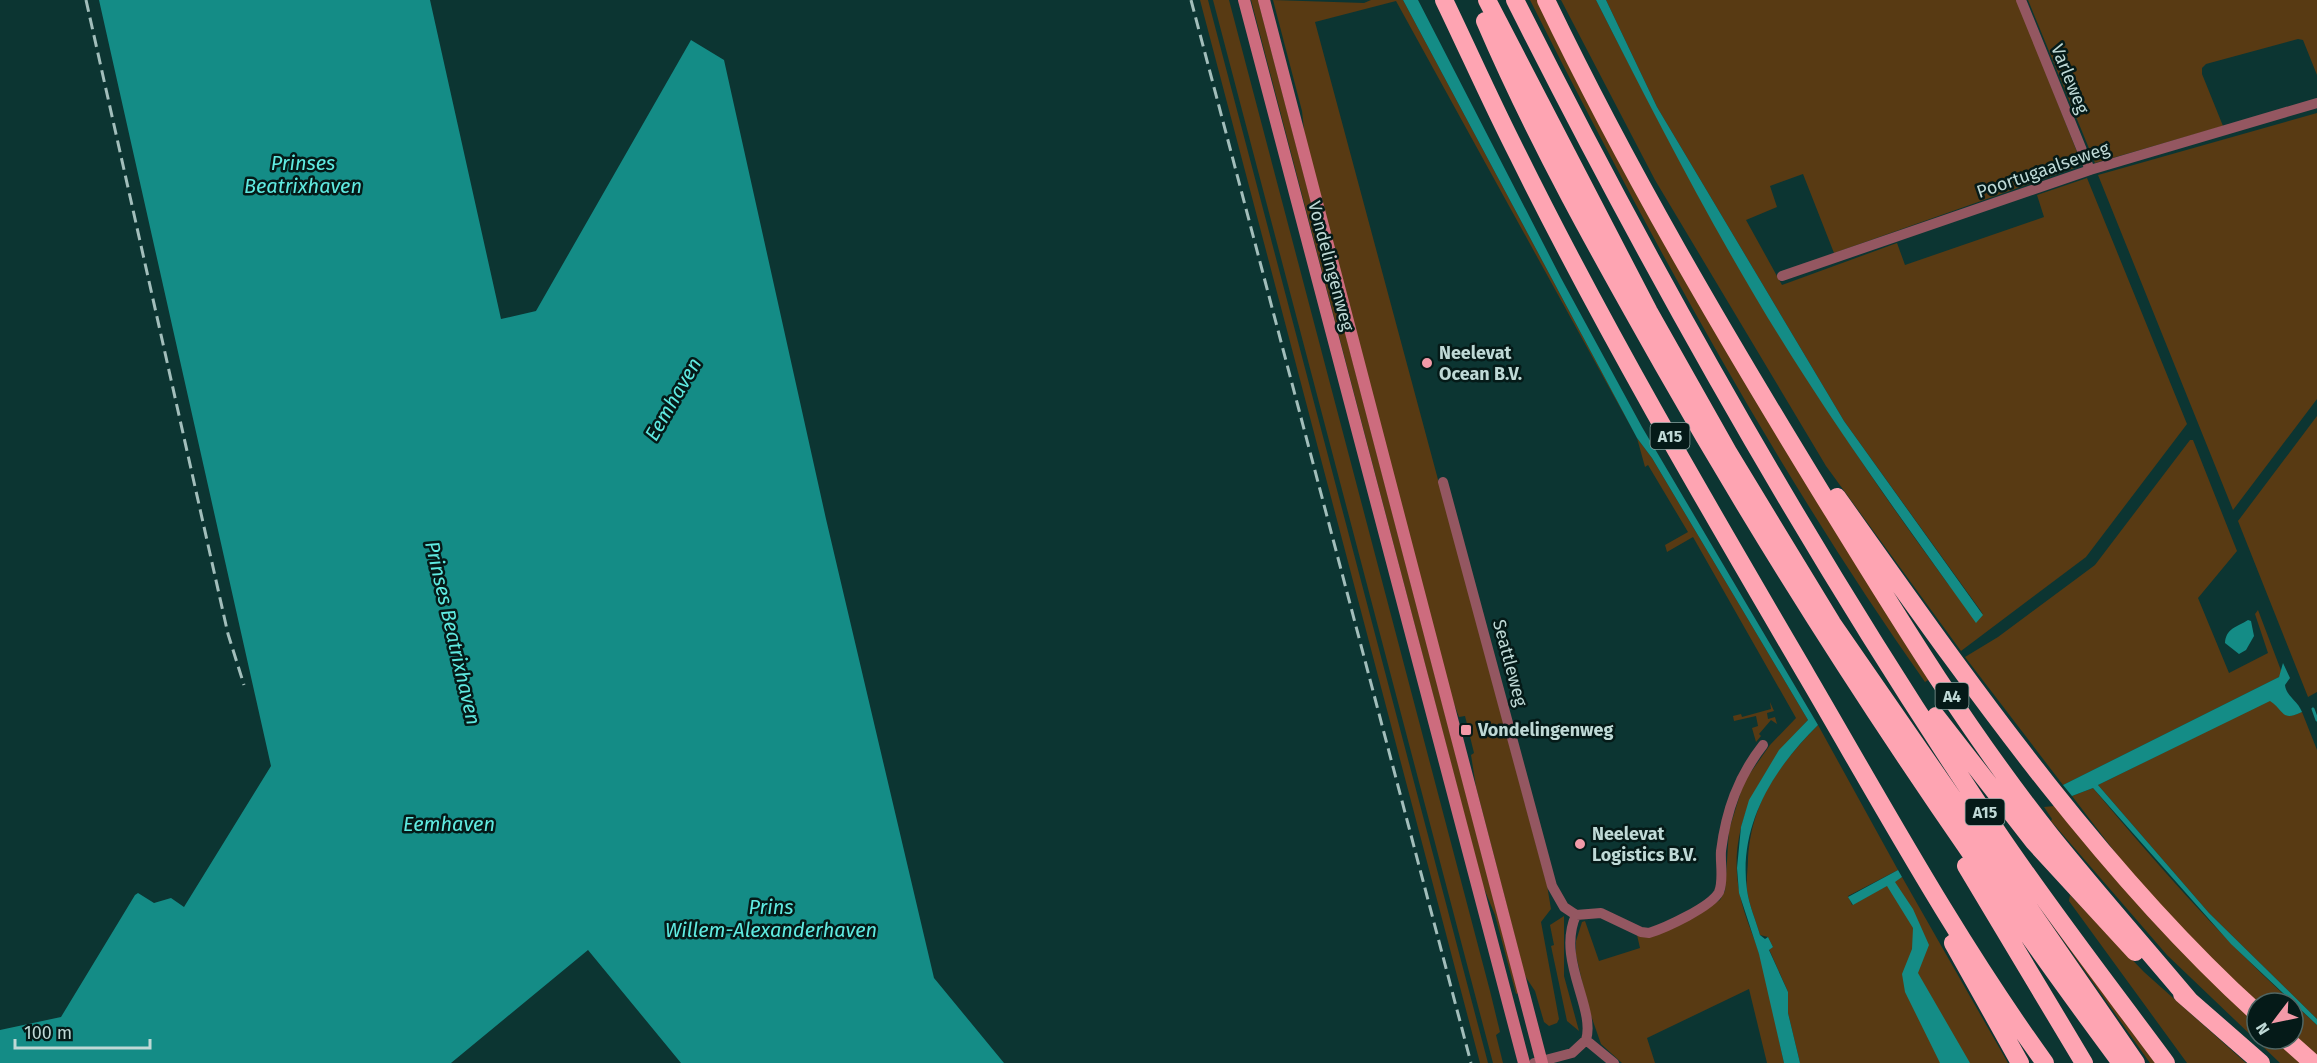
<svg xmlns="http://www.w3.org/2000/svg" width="2317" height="1063" viewBox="0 0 2317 1063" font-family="'Fira Sans',sans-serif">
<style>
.green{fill:#583a13}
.water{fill:#148c86}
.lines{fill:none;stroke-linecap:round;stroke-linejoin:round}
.stream{stroke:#148c86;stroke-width:3}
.minor{stroke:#945761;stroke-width:10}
.secondary{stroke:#cd6c7e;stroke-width:12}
.motorway{stroke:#fea4b2;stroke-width:18}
.rail{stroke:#a2bebb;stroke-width:3;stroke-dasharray:12 6;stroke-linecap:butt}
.poi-dot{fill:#f39aa8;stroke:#051a18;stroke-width:2}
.labels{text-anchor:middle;stroke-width:5;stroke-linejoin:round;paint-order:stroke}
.shield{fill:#051a18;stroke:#87a09d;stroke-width:1.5}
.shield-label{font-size:16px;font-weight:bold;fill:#bfd9d6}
.street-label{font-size:18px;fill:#bfd9d6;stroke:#051a18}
.poi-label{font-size:18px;font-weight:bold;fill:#bfd9d6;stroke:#051a18;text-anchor:start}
.water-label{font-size:20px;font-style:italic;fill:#60ebe2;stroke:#051a18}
</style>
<rect width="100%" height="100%" fill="#0c3532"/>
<path class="green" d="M1200,0H1208L1488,1063H1480Z
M1213,0H1229L1490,991L1500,1032L1496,1035L1503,1063H1493Z
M1251,0H1258L1518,993L1516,994L1495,915L1483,886Z
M1273,0L1364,3L1371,0H1403L1637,438L1652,458L1808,720C1762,768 1725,826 1740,895C1744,916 1754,936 1760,956C1770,991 1776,1027 1784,1063H1767L1749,989L1647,1038L1655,1063H1622L1601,1044L1588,1007L1576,955V941L1582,922L1585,921L1599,961L1640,948L1637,935L1706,909L1720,900L1725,891L1729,830L1744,782L1770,745L1796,718L1693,537L1667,552L1665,545L1688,532L1648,465L1645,467L1637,438L1396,1L1315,22L1547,885L1551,909L1541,922L1559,1019L1557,1023L1549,1026L1544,1022L1535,991L1525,976L1476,787L1471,755L1474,753L1465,716L1459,717L1451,696L1305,139L1302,111Z
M1530,0H1537L1931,678L1925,682C1774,468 1648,234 1530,0Z
M1561,0H1596C1696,197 1804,388 1935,566L1948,584L1983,614L1844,421L1657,107L1606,0H2017L2081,162L2080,166L1834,253L1803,174L1770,186L1777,207L1746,220L1782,285L1897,243L1905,265L2044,217L2037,195L2087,178L2187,424L2086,557L1961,651L1826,466L1655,180Z
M2028,0H2317V75L2303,40L2298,39L2206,64L2202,68V74L2223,126L2095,163Z
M2317,113V399L2233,510L2098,175Z
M2317,416V692L2308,697L2238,521Z
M2190,440H2193L2237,551L2198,598L2229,673L2268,653L2255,614L2258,610L2282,673L2279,677L2063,785L1965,657L1998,637L2095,565Z
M2270,700C2285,711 2282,721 2302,712L2317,750V1019L2209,913L2098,785Z
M1770,702L1774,711L1767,713L1768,719L1775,717L1777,724L1771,720L1759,734L1761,736L1756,742L1752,728L1758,726L1756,716L1734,721L1733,716L1741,714L1742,717L1771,709Z
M1818,725L1898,870L1848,896L1852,905L1902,877L2008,1063H1800L1788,1013V992L1769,949L1773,947L1768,937L1760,935C1756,921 1749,905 1747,890C1746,880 1748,868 1748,858C1752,800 1779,765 1818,725Z
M2093,788C2156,863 2220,937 2293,1003H2258L2183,931L2131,873L2072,796Z
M2054,806L2257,1019V1039H2278L2305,1063H2280L2167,955L2051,821L2052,819L2044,807Z
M2070,895L2144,972L2246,1063H2187L2069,901Z
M2034,899L2161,1063H2150Z
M1564,916V976L1579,1031L1567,1021L1551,946L1554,945L1550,925Z
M2293,1003L2317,1025V1058L2293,1036Z"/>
<path class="water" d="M99,0H430L501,319L536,311L691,40L724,60L826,519L934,978L1004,1063H681L588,950L451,1063H0V1030L61,1017L135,895L138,893L154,903L171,898L184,907L271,766Z
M1403,0H1418L1561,278L1642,427L1818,725C1774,768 1738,825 1747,890C1749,905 1756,921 1760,935L1765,939L1768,937L1773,947L1769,950L1788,992V1013L1800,1063H1784L1759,954L1739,893L1737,868L1741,827L1749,800L1779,750L1808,720L1652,458L1637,438Z
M1596,0H1606L1657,107L1844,421L1983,615L1976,623C1918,542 1859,461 1805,377C1727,257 1661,128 1596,0Z
M2248,620L2251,621L2254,636L2246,650L2239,654L2225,643C2226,628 2237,627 2248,620Z
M2283,663L2290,678L2285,685C2286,696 2298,701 2302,712C2281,722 2285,711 2270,701L2098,785L2209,913L2317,1019V1025L2231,944L2093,788L2072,796L2063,785L2279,677Z
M1898,870L1902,877L1895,882L1913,909L1929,945L1918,973L1970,1063H1940L1905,992L1902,974L1912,949L1913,928L1887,886L1853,905L1848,897Z"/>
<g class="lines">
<path class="stream" d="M2313,709L2317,720"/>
<path class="minor" d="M2021,0L2090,170
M1782,276L2090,170L2317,103
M1443,482L1552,886L1564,907L1576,915L1601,913L1641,932L1649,933C1665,928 1711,907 1719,892C1724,880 1720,863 1721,851C1726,811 1738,777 1763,745
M1576,915C1556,960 1596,1008 1586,1040L1614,1063
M1534,1063L1572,1053L1586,1040"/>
<path class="secondary" d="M1244,0L1524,1063
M1264,0L1542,1063"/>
<path class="motorway" d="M1444,0C1469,52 1492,104 1518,155C1606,333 1707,505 1807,676C1883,806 1956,940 2045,1063
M1487,0L1649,312L1728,452L1832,623L2136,1063
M1515,0C1659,286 1817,565 1996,830C2050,910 2109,986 2166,1063
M1546,0C1627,169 1723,332 1821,492C1893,609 1965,728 2051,836C2096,892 2144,946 2190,1001
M1485,21C1536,140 1599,252 1663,365C1800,607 1955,839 2121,1063
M1837,497C1963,674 2096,867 2257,1013
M1936,716L2034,842L2135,952
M1966,866L2084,1063
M1953,943L2020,1063
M2182,994L2261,1063
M2286,1039L2313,1063"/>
<path class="rail" d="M86,0L228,634L244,685
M1191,0L1471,1063"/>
</g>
<g class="poi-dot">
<circle cx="1427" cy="363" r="6"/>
<rect x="1460" y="724" width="12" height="12" rx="3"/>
<circle cx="1580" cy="844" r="6"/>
</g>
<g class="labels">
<g class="shield">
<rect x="1650.5" y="423" width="39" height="26" rx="4.5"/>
<rect x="1935.5" y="683" width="33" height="26" rx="4.5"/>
<rect x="1965.5" y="799" width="39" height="26" rx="4.5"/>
</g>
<g class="shield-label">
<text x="1670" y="442">A15</text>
<text x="1952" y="702">A4</text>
<text x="1985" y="818">A15</text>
</g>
<g class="street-label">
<text transform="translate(2070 79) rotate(68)" y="6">Varleweg</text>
<text transform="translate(2043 170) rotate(-19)" y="6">Poortugaalseweg</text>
<text transform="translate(1331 266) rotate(75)" y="6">Vondelingenweg</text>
<text transform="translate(1510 663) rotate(75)" y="6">Seattleweg</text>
</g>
<g class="poi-label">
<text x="1439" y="359">Neelevat<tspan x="1439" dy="21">Ocean B.V.</tspan></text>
<text x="1478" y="736">Vondelingenweg</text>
<text x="1592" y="840">Neelevat<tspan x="1592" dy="21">Logistics B.V.</tspan></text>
</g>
<g class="water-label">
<text x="303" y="170">Prinses<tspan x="303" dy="23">Beatrixhaven</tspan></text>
<text transform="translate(673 399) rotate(-60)" y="7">Eemhaven</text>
<text transform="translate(453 633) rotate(77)" y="7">Prinses Beatrixhaven</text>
<text x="449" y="831">Eemhaven</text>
<text x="771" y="914">Prins<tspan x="771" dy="23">Willem-Alexanderhaven</tspan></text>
</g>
</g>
<g transform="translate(2275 1021) rotate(238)"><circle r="28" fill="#051a18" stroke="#4f6664" stroke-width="1.5"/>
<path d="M0-4.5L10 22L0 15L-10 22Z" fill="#f39aa8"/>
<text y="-9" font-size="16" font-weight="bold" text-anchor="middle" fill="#bfd9d6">N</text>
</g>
<path d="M15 1039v9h135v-9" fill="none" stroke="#bfd9d6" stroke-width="3"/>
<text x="24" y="1039" font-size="18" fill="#bfd9d6" stroke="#051a18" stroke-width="4.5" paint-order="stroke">100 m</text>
</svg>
